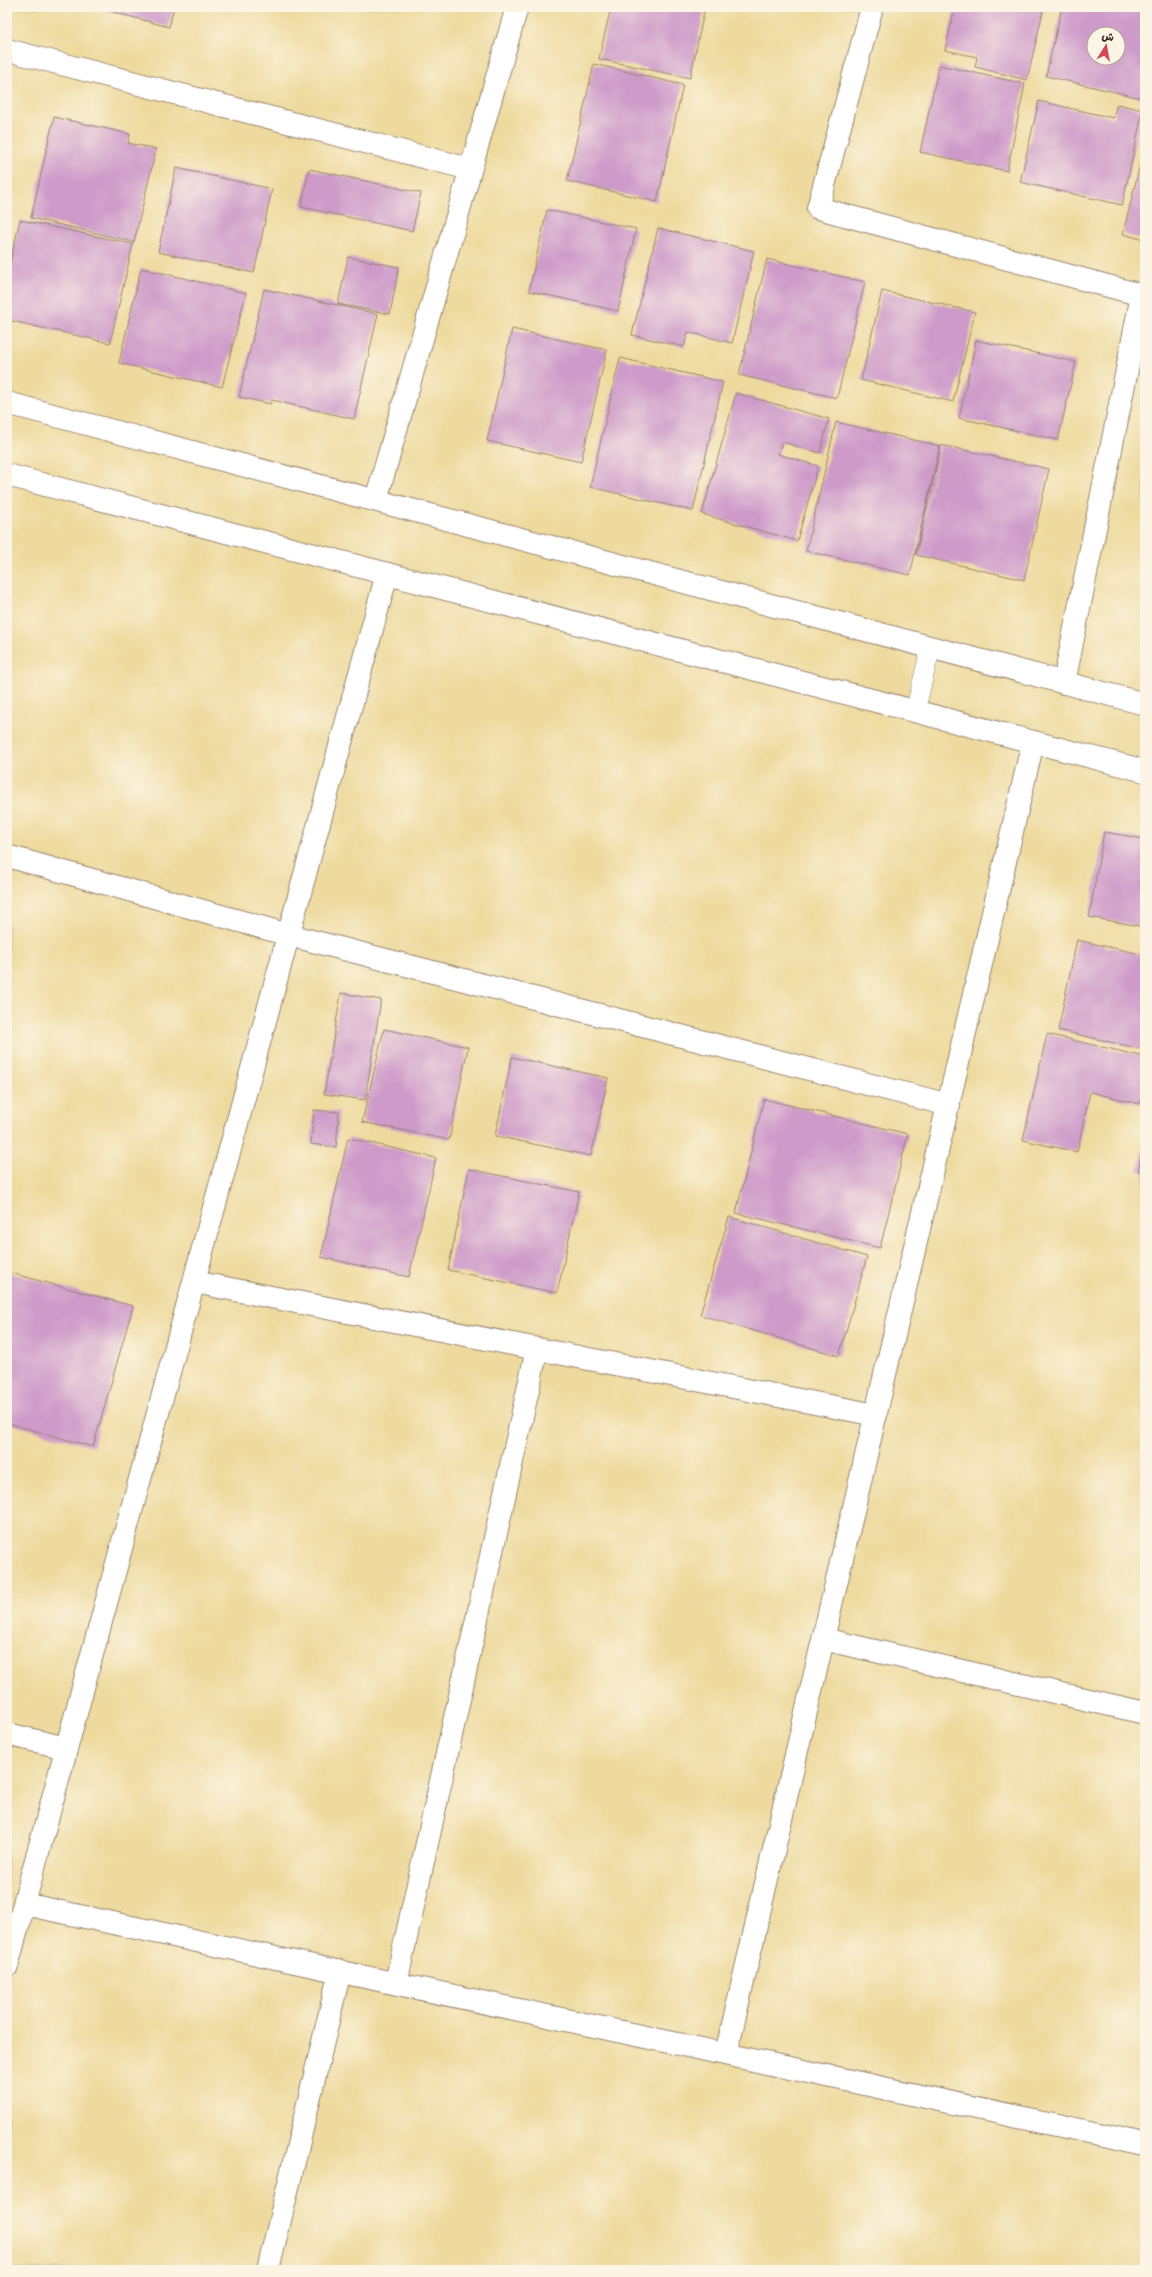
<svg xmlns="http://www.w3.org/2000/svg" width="1152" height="2277" viewBox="0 0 1152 2277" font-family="'Balsamiq Sans','Playpen Sans Arabic',sans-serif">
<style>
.sand{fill:#eeda9e;stroke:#94825e;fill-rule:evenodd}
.building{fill:#cd9ac9;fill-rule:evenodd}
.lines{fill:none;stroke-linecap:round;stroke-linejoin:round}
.service-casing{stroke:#96826d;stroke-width:20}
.minor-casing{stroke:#96826d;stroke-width:24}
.tertiary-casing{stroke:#96826d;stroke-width:24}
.service{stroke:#fff;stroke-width:19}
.minor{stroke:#fff;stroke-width:22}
.tertiary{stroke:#fff;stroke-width:22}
</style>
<rect width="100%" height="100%" fill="#fcf5e5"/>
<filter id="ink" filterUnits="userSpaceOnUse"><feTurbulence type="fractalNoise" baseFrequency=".025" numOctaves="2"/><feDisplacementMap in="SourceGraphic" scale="8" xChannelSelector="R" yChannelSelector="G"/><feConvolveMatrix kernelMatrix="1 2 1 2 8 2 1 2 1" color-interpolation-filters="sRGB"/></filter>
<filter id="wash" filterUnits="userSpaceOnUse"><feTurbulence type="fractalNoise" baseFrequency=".012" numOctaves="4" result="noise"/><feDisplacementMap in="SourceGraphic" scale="16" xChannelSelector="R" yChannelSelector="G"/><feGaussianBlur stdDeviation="0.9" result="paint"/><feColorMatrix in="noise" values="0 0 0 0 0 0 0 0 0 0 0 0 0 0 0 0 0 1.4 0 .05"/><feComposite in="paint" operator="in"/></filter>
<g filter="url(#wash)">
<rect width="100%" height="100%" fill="#f2dbbc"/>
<path class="sand" d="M7,7H1145V2270H7ZM1094,34H1118V58H1094Z"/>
<g id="blocks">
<path class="building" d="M94,7H174L169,27Z
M611,7H705L690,78L599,59Z
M955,7H1044L1027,80L975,67L977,57L945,50Z
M1062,7H1145V99L1046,76ZM1094,34H1118V58H1094Z
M594,64L683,85L657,202L567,181Z
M939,65L1025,84L1007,171L920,152Z
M1039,101L1113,118L1117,104L1143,110L1122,205L1020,182Z
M54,117L130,134L128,143L156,149L134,242L31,218Z
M1144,148H1145V240L1123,234Z
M176,168L272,189L254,273L158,252Z
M309,169L421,193L412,231L301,207Z
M547,210L636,229L618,311L529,291Z
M20,220L133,244L110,343L7,320V276Z
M658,228L754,251L732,343L688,332L684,347L632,335Z
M348,257L399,267L390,314L338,304Z
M767,259L865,282L837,398L739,375Z
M141,268L246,293L222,387L119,363Z
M264,289L378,314L354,419L272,400L270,404L239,397Z
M882,291L975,312L953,402L861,380Z
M512,329L607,350L581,462L487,441Z
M976,340L1076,362L1058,440L959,418Z
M620,358L723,382L693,511L590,487Z
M736,393L829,419L820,453L782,442L778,454L818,466L797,541L702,514Z
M836,422L940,446L910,575L806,551Z
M941,445L1049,469L1024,580L916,555Z
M1104,832L1145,839V927L1089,917Z
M1077,940L1145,955V1050L1058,1030Z
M341,993L381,1000L365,1100L324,1094Z
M384,1029L468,1047L449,1140L362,1122Z
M1047,1034L1145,1057V1084L1140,1104L1090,1092L1077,1152L1023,1140Z
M512,1057L608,1078L591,1156L495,1136Z
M764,1099L908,1134L880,1248L736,1213Z
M314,1110L339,1112L336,1147L311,1144Z
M348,1138L436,1158L409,1277L321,1257Z
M1144,1141H1145V1172L1138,1171Z
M469,1169L579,1192L557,1293L448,1270Z
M729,1217L867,1257L839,1356L700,1315Z
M7,1272L133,1306L93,1447L7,1423Z"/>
</g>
</g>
<g filter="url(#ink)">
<use href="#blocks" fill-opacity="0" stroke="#96826d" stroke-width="1"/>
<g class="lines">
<g class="service-casing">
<path id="service" d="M915,711L931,647"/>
</g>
<g class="minor-casing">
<path id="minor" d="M872,7L818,208L1145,296
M7,50L470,169
M376,500L517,7
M1064,683L1142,295
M7,856L289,935L949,1105
M194,1282L876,1415
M823,1639L1145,1713
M7,1734L66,1748
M24,1904L1145,2144
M7,1966L387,574
M396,1983L537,1349
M726,2054L1033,742
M268,2270L340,1971"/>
</g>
<g class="tertiary-casing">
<path id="tertiary" d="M7,403L1145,704
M7,475L1145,771"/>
</g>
<use href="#service" class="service"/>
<use href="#minor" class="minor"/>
<use href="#tertiary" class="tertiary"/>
</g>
</g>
<rect width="1152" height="2277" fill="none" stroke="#fcf5e5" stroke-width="24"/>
<g transform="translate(1106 46) rotate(11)"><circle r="19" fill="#fcf5e5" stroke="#afa495"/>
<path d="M0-3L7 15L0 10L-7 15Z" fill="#d1495b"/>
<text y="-6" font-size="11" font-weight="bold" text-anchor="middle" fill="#3b2a1e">ش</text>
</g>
</svg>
